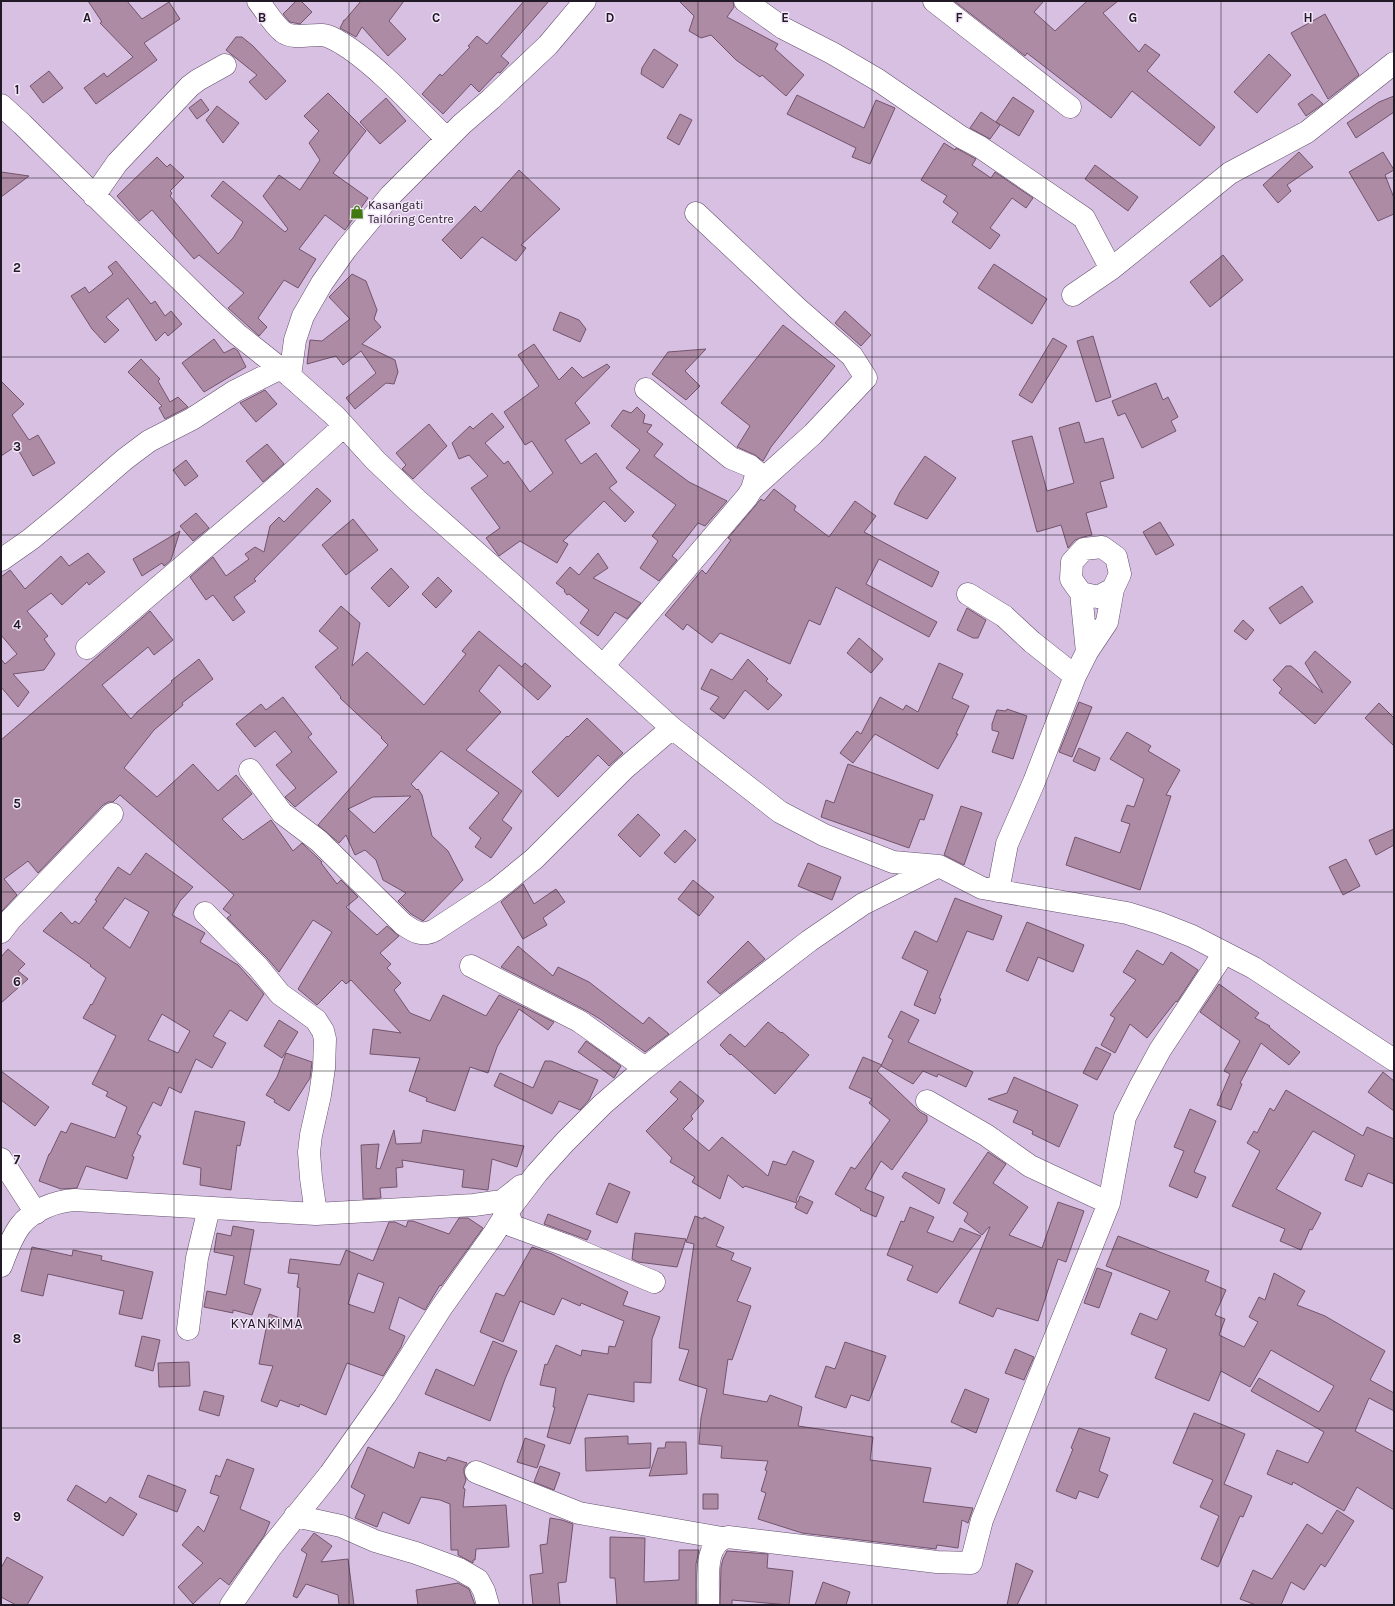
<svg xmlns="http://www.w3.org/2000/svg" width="1395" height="1606" viewBox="0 0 1395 1606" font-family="Karla,sans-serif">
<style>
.building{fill:#ad8ba5;stroke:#73546c;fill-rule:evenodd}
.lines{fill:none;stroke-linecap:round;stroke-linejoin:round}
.minor-casing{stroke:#634f6d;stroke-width:23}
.minor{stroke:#fff;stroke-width:22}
.grid{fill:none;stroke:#221926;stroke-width:1;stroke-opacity:0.55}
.labels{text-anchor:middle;stroke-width:3;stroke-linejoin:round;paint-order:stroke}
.poi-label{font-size:12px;fill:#221926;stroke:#f2e6f8;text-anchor:start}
.quarter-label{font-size:14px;letter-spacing:1px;fill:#221926;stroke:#f2e6f8}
.grid-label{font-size:13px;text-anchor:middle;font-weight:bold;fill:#221926;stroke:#f2e6f8;stroke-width:3;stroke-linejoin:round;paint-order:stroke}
</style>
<rect width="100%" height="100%" fill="#d8c0e3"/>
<path class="building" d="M88,1H127L142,19L169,2L180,19L144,43L157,60L96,104L84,88L104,73L107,77L133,57L100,23L102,22Z
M296,1H301L312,12L300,24L290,22L283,14Z
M361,1H404L389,21L406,39L388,56L362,27L356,37L340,28L344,20H345Z
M524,1H549L501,56L509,63L500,73L498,72L479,92L471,84L443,114L422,94L440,74L442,76L470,47L468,46L477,36L487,44Z
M679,1H733L734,7L727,17L778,44L775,49L804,75L786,96L762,75L760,77L736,60L711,35L701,38L689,31L694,16Z
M954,1H1044L1034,12L1055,31L1087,1H1118L1103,13L1139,52L1145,44L1160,55L1147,71L1215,127L1200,146L1132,91L1111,118L1027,53L1025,56Z
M1325,14L1359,75L1328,99L1291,33Z
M236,37H242L253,46L286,81L266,100L249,82L257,75L226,50Z
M654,49L678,65L663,88L641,74L642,68Z
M1269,54L1291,75L1257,113L1234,92Z
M49,71L63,88L43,103L30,86Z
M328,93L366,131L333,173L368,198L345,230L325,215L299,249L316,259L298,288L284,280L258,318L267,327L259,336L228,308L244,293L199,255L194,259L152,210L139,221L117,196L157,157L167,167L170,164L184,177L170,191L172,193L170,196L218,254L233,238L243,222L211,196L223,181L285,232L288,229L263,196L279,175L300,190L320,160L309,143L319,131L304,116Z
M1312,94L1323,104L1306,116L1298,104Z
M797,95L864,128L876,100L895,108L870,164L852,157L856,148L787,114Z
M1394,96V112L1356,138L1347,123L1379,102Z
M1013,97L1034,111L1019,136L996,122Z
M386,98L406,121L380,144L360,122Z
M201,99L209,110L197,119L189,108Z
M217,106L239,123L223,143L206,120Z
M981,112L1000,125L990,139L970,128Z
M680,114L692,120L679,145L667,138Z
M944,143L955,150L956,148L976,159L972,165L991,178L995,172L1033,198L1026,208L1012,198L990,228L1000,235L990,249L952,222L958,213L943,202L947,196L921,180Z
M1299,152L1313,167L1287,185L1291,191L1278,203L1263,185Z
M1383,152L1394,170L1385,175L1394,198V214L1378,221L1349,172Z
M1095,165L1138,197L1128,211L1085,179Z
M519,170L560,209L521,245L526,248L516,261L482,237L461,259L442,240L475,206L481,212Z
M1,172L29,176L1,197Z
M1223,255L1243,280L1210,307L1190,282Z
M116,261L151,304L155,301L165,316L171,311L182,324L168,336L165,332L156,341L128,298L106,317L119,330L105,343L92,329L71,296L85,287L89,293L113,274L108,267Z
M994,264L1047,299L1032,324L978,288Z
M352,274L366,281L377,310L374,319L381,327L362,344L395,360L398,372L394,384L386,383L355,409L346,398L376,373L361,351L343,365L336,356L307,364L310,340L322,341L350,319L329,297Z
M845,311L871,335L861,346L835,323Z
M560,312L579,320L586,329L580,342L553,330Z
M783,325L835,366L771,447L763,461L755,455L737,447L750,426L721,403Z
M1093,336L1111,397L1096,402L1077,341Z
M1053,338L1067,346L1032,403L1019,395Z
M214,339L224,353L234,348L238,351L246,367L204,392L182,363Z
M534,344L559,380L572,367L583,378L607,364L610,367L575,403L590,423L565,440L581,464L596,453L617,482L609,488L634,512L625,522L604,501L563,541L568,544L557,563L520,541L499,556L486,538L500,528L471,488L488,476L469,455L459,459L452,443L470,426L473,429L492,413L504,427L485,443L504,464L508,461L530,492L553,473L532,441L525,445L504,412L539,386L518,355Z
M706,349L685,371L700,386L686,400L652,374L668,352Z
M141,359L160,379L158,381L170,402L178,397L188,407L165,419L159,408L162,406L128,372Z
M1,381L24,404L12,415L29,440L38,435L55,463L33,476L16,446L1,456Z
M1156,383L1163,400L1168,397L1178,417L1171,421L1176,431L1142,448L1125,413L1118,416L1112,401Z
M265,390L277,404L256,422L240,403Z
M637,407L645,415L643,423L652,425L647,432L663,444L654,456L689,482L727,501L705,526L698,523L672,556L677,560L659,581L640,568L658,541L652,536L676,505L626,468L640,450L611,426L623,410L631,413Z
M1079,422L1085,443L1103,438L1114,478L1100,482L1107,507L1086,513L1092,535L1083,537L1075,540L1068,548L1061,525L1037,532L1012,441L1032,436L1047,491L1074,483L1059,428Z
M429,424L447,446L413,479L402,469L406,465L396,453Z
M267,444L284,464L263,482L246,461Z
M925,456L956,478L927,519L894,504L900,492Z
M186,460L198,476L185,486L173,470Z
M317,488L331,501L254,579L256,581L234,597L245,612L233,621L213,595L206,600L190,577L213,557L226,576L249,559L245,554L255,547L264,552L270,526L279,517L284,522Z
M774,489L796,506L794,510L829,537L855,501L876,516L864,532L939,572L932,587L879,559L866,584L937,622L929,637L836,587L820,625L809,620L790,664L720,633L712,643L687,624L683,630L665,615L702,570L706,574L731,540L728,538L761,499L764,501Z
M196,513L209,528L193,541L180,526Z
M353,519L378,550L346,575L322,545Z
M1160,522L1174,545L1156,555L1143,532Z
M180,531L171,560L164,566L162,563L142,576L133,559Z
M88,553L105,572L89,585L87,582L62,605L51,593L27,611L48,636L44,639L55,654L44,670L13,674L29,692L18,707L1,687V659L5,664L17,654L1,635V577L10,570L25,589L61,556L69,566Z
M598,553L608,568L593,578L641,603L627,619L615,612L598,636L580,623L589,610L569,594L567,595L564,591L565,590L556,583L570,567L579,575Z
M391,568L409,587L389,607L371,588Z
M438,577L452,591L436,608L422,594Z
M1302,586L1313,602L1280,624L1269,608Z
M341,606L360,623L352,666L367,652L424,705L466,654L462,651L479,631L522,667L525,663L551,686L538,700L499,665L479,691L501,712L466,750L522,791L502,820L512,828L491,858L475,847L481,838L469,828L499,793L441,751L411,784L417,790L418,789L422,795L432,836L448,851L463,880L423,921L411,914L398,901L406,893L383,880L376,860L365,850L355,855L346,835L339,843L318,825L388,745L381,738L382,737L340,698L341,697L315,667L338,648L319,631ZM411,796L374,833L348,809L373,797Z
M967,608L986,620L978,638H973L957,630Z
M150,611L173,640L154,655L148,647L102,685L131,719L137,712L172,682L171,681L199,659L213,679L182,703L183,705L154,730L124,768L157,797L193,764L218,791L236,775L252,794L222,819L243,840L271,820L293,851L302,843L322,862L321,863L337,884L341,880L358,897L346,907L377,935L387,926L399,936L380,953L391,964L387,968L401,983L394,990L410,1013L430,1021L443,995L486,1016L499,995L554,1022L548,1030L519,1009L497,1047L488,1073L470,1067L455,1111L426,1101L427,1098L409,1091L420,1058L370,1054L373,1029L401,1033L351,980L346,984L342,980L317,1005L298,989L332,932L313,920L279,972L267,958L227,918L231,915L223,909L234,895L120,795L113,802H108L103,805L38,873L28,861L4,879L17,895L1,912V740Z
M1243,620L1254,630L1246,640L1234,631Z
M859,638L883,659L871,673L847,653Z
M1315,651L1351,682L1315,724L1279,693L1282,689L1273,680L1286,666H1291L1323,693L1305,663Z
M748,659L768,679L766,681L782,695L768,710L745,690L724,719L710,709L719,697L701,689L711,669L732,680Z
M939,663L963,674L952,698L969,706L956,734H958L938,769L875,734L853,763L840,753L857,731L861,734L880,697L903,710L906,705L918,712Z
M283,697L312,734L308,737L337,772L295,807L285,797L296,788L276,765L292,752L275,731L255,747L236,724L261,704L266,710Z
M1079,702L1092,707L1072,757L1059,752Z
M1379,703L1394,718V746L1365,718Z
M1007,709L1027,716L1013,759L992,752L999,732L992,730V724L997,710L1006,711Z
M587,718L623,753L609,766L598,755L558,797L532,772L567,736L568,737Z
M1127,732L1151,746L1148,751L1180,770L1166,795L1171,796L1140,890L1066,865L1075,837L1120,853L1130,824L1121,821L1127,805L1134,807L1144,779L1110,759Z
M1079,748L1100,758L1095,771L1073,761Z
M848,764L933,795L924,820L920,819L909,848L821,817L826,800L834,803Z
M961,806L982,813L964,865L944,855Z
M638,814L660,835L640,857L618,835Z
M1394,829V845L1376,855L1369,840Z
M685,830L696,840L675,863L664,853Z
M146,853L193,887L180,901L172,915L205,933L200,942L238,965L264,994L247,1021L230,1010L213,1036L226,1043L212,1068L196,1059L181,1093L169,1087L161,1106L153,1102L137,1134L141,1136L132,1156L134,1157L127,1179L86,1166L77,1188L61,1189L39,1181L49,1154H50L61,1131L66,1133L71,1123L115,1138L127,1107L106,1096L108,1092L92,1084L116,1036L83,1018L91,1004L92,1005L106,978L90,966L91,965L43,931L61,912L72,924L75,921L79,924L97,901L95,900L118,867L130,875ZM125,898L149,912L130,948L103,928ZM162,1014L190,1031L178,1053L148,1040Z
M1346,859L1360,886L1343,895L1329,867Z
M808,863L841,877L832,900L798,886Z
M693,880L714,897L699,916L678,899Z
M523,884L534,904L556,889L565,902L543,918L547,925L523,939L501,902Z
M955,898L1002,916L993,940L967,931L939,998L941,999L935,1014L914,1005L928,971L902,958L915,931L937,942Z
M1027,922L1084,945L1073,972L1038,957L1028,981L1006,971Z
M748,941L765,959L720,994L707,982Z
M518,946L553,976L558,967L589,982L643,1024L649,1017L669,1034L645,1052L600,1019L585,1010L501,967Z
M8,949L25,964L18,971L28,979L1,1003V957Z
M1137,950L1163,965L1171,952L1198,970L1177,1002L1176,1001L1147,1038L1130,1024L1115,1053L1101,1045L1115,1018L1110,1015L1136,980L1123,972Z
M1219,984L1259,1013L1255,1018L1270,1026L1269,1027L1300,1052L1289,1065L1261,1043L1240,1083L1242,1084L1231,1110L1217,1105L1230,1074L1224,1071L1240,1041L1200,1012Z
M901,1011L919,1020L908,1042L973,1072L966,1087L938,1074L937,1077L923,1071L913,1084L881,1066L893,1040L888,1037Z
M279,1020L298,1032L282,1058L264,1046Z
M768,1022L781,1033L782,1032L809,1055L775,1094L731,1054L730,1055L720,1045L730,1034L745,1047Z
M586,1041L621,1066L614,1078L578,1052Z
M1096,1047L1111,1054L1097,1080L1083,1073Z
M286,1053L312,1062L310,1078L289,1111L274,1102L275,1100L266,1095L277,1077Z
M863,1057L882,1065L877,1071L920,1112L927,1116V1121L892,1170L881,1161L865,1189L884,1197L876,1217L860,1210L861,1209L835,1194L851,1167L855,1169L890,1120L869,1103L872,1099L849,1088Z
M545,1061H551L598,1080L589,1100L580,1110L559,1101L552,1114L494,1086L500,1073L533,1088Z
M1,1071L49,1107L35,1126L1,1100Z
M1383,1072L1394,1081V1111L1368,1092Z
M1014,1077L1078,1105L1059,1147L1032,1134L1033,1131L1013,1122L1018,1111L988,1099L1007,1093Z
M680,1081L704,1101L691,1116L693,1119L683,1129L709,1151L722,1137L768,1176L773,1161L786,1165L793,1151L814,1161L796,1200L798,1202L800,1196L813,1202L807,1214L795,1208L797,1203L745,1186L743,1188L728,1175L720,1199L692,1182L695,1177L670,1162L672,1158L646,1131L678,1099L670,1092Z
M1286,1090L1363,1136L1367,1127L1394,1139V1184L1368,1173L1362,1187L1345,1180L1355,1155L1313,1131L1276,1189L1321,1213L1312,1230L1310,1229L1301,1250L1280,1241L1285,1229L1232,1206L1260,1151L1247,1143L1254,1131L1257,1133L1270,1108L1274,1111Z
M1190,1109L1216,1121L1194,1172L1206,1177L1197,1198L1169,1186L1184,1151L1174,1147Z
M195,1111L245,1122L240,1146L237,1145L231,1190L200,1185L201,1168L183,1164Z
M394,1130L396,1144L421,1143L423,1130L524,1146L517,1167L492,1159L488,1190L462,1187L464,1170L402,1160L403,1167L396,1168L397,1187L380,1188L381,1198L363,1199L361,1145L379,1144L376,1168L380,1169Z
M988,1152L1006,1164L993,1183L1028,1207L1009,1235L1042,1248L1058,1202L1084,1211L1066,1262L1058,1259L1038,1321L997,1308L993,1317L959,1303L990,1227H989L982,1235L964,1221L968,1213L953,1203Z
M905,1172L945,1189L939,1204L902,1177Z
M609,1183L630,1192L617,1223L596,1214Z
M910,1207L934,1217L927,1232L953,1242L960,1228L981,1236L937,1293L907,1280L913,1266L887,1255L901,1221L904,1222Z
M548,1214L591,1231L587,1240L544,1224Z
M695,1216L703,1219L704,1217L724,1227L716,1246L734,1253L731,1260L751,1268L737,1301L751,1306L732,1360L728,1359L723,1394L767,1402L770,1395L802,1407L798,1426L873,1437L870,1460L931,1468L923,1502L973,1508L968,1523L962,1520L958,1548L937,1545L936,1549L802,1533L758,1519L766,1493L761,1491L767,1471L765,1470L768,1461L721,1458L722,1446L699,1444L701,1418L707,1389L679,1380L689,1350L679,1348L694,1244L686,1242Z
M459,1218H468L483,1228L441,1286L440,1285L425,1310L399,1297L389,1329L405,1336L401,1347L383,1376L347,1363L326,1415L300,1404L299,1407L280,1400L277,1407L261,1401L273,1366L259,1364L269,1314L297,1324L300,1288L297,1287L299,1274L288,1273L290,1259L340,1265L346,1250L373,1261L389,1222H395L406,1227L408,1221H413L449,1234ZM358,1273L384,1283L374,1313L348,1304Z
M233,1226L254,1230L244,1284L261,1289L252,1315L233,1310V1313L204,1307L207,1291L226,1295L234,1256L214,1252L217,1233L231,1236Z
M635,1233L686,1239L677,1267L638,1262L632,1259Z
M1118,1236L1209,1271L1205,1281L1226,1290L1215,1315L1225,1319L1219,1335L1244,1347L1258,1322L1249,1317L1259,1297L1265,1300L1274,1273L1305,1291L1297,1305L1325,1316L1385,1351L1370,1380L1394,1393V1411L1369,1398L1355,1431L1394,1452V1510L1357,1487L1344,1511L1293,1482L1292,1485L1267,1474L1277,1450L1308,1463L1324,1432L1251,1391L1259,1378L1319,1412L1334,1386L1271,1350L1250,1387L1221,1371L1209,1401L1155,1378L1167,1349L1131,1334L1140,1313L1157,1320L1170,1291L1106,1266Z
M32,1247L72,1256L73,1250L102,1256L101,1260L153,1272L142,1319L119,1314L124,1291L48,1274L43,1296L21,1291Z
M532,1247L552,1254L628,1292L623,1305L660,1317L652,1339L651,1383L634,1382V1402L588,1394L570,1444L547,1437L555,1407H553L556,1388L540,1385L545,1364L547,1365L556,1345L581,1356L582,1350L608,1354L609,1346L615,1347L624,1321L581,1303L580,1306L562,1298L554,1315L520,1301L503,1342L480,1332L496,1293L504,1296Z
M1097,1268L1112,1273L1099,1308L1084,1303Z
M142,1336L160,1340L153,1371L135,1366Z
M493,1341L517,1351L505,1379L490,1421L425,1394L436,1369L474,1386Z
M845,1342L886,1356L869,1401L851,1395L846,1408L815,1397L826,1366L835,1369Z
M1015,1349L1034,1357L1024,1380L1005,1373Z
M189,1362L190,1386L159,1387L158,1363Z
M965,1389L989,1399L976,1433L951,1422Z
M204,1391L224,1396L219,1416L199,1410Z
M1194,1413L1245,1434L1224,1484L1252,1496L1243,1517L1240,1516L1218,1567L1201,1559L1219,1516L1200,1507L1213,1480L1173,1463Z
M1079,1428L1110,1438L1099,1471L1108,1475L1098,1498L1079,1491L1076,1499L1056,1491L1073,1449L1071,1448Z
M628,1436V1444L651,1443L650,1468L586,1471L585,1438Z
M525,1438L545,1445L537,1468L517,1462Z
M666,1442H686L687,1474L649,1476L658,1448H665Z
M368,1447L414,1468L419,1452L446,1461L448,1457L467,1463L464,1468V1473L466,1480L463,1488L465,1489L463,1507L506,1505L509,1547L476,1549L475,1560H473V1563L458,1555V1550H451L450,1504L440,1500L421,1497L409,1524L383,1512L377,1527L355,1518L365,1495L351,1487Z
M227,1459L254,1469L240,1509L270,1522L264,1536L229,1585L220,1578L193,1604L178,1587L203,1563L182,1545L198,1526L204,1532L219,1496L210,1493L216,1475L220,1477Z
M540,1466L560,1473L554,1490L534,1482Z
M148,1475L186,1490L177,1512L139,1497Z
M76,1485L106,1503L110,1497L137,1514L123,1536L67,1500Z
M703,1494H718V1509H703Z
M1337,1510L1354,1521L1325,1567L1321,1564L1304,1590L1291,1582L1281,1605H1256L1240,1599L1253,1570L1272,1579L1307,1524L1322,1534Z
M550,1518L562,1520L573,1524L566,1582L558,1583L560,1605H533L530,1575L543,1573L540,1545L547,1544Z
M314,1533L332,1546L321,1562L348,1559L354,1605H339L338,1595L306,1584L297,1598L293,1596L307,1554L301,1550Z
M610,1537L645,1538L644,1582L679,1580V1550H699L696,1564V1605H617L615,1578H610Z
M727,1551L768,1554L767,1568L793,1571L789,1605L732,1600V1605H720L721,1567L723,1559Z
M7,1557L43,1577L27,1605H16L1,1597V1568Z
M1016,1563L1033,1571L1017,1605H1007Z
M823,1582L850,1592L846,1605H815Z
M458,1583L469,1589L475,1605H418L416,1590Z"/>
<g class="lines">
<g class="minor-casing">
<path id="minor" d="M258,1C266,11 273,24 283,32C294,40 309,34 322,35C332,36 341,43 349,48C385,73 415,108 447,139
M745,1L783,28L832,53L878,80L961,137L980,147L1084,218L1111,269
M934,1L1070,107
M1,105L22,124L210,309L237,334L290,376L335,416L375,460L417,500L511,583L672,728L780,812L824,835L893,862L939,866L982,888L1127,913L1159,923L1192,936L1254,968L1394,1060
M94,196L117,163L190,86L198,80L225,65
M696,213L797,308L852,356L866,378L813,434L752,489
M1073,295L1111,269L1230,173L1307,132L1394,63
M290,376L295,340L303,316L322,283L346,249L390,196L462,124L491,99L548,45L585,1
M1102,547L1116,557L1120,574L1113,589L1098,597L1081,593L1071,579L1072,562L1084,549Z
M1,560L31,539L65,511L125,459L149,441L192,419L235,391L279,369
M1081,593L1087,652
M968,594L1004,616L1032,642L1075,676L1034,782L1007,844L998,891
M87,648L282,482L344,426
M603,666L747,497L752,489L757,472L750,466L731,458L646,389
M1075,676L1087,652L1107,622L1113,589
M250,770L282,813L319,841L403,924C414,932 423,937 435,930L496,890L534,859L624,769L672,728
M205,913L258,967L280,994L316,1020L323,1031L325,1039L324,1068L320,1095L311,1135L309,1152L311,1178L316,1214
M1,932L11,919L112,814
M471,966L579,1021L645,1068
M927,1101L986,1135L1030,1166L1109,1203
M1,1159L36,1213
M502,1201L513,1226L565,1245L654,1282
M1,1266C6,1253 11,1238 20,1226C32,1210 56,1201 75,1200L316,1214L474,1205L502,1201L521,1186
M188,1329L197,1258L209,1208
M476,1472L579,1513L722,1538
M295,1516L341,1526L375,1541L416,1553L459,1569L478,1580L484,1591L488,1605
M231,1605L271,1547L330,1474L385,1396L441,1308L493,1235L508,1211L537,1173L565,1142L603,1104L645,1068L809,941L863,904L937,867
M708,1605C709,1584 702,1542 728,1537L937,1562L971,1563L982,1520L1109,1203L1125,1117L1141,1085L1160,1050L1224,953"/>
</g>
<use href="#minor" class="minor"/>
</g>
<path class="grid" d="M174,1V1605M349,1V1605M523,1V1605M698,1V1605M872,1V1605M1046,1V1605M1221,1V1605M1,178H1394M1,357H1394M1,535H1394M1,714H1394M1,892H1394M1,1071H1394M1,1249H1394M1,1428H1394"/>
<defs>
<g id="shop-bare" transform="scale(1.08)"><path d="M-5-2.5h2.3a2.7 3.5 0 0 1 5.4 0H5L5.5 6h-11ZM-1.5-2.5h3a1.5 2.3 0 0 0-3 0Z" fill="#40790f" stroke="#f2e6f8" stroke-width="2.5" paint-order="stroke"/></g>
</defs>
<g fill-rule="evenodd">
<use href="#shop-bare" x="357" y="212"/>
</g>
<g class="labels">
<g class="poi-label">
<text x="368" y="209">Kasangati<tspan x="368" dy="14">Tailoring Centre</tspan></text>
</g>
<g class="quarter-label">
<text x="267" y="1328">KYANKIMA</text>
</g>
</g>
<g class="grid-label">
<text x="87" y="22">A</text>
<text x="262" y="22">B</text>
<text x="436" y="22">C</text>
<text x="610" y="22">D</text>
<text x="785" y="22">E</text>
<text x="959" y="22">F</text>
<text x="1133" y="22">G</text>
<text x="1308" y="22">H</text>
<text x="17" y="94">1</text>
<text x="17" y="272">2</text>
<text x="17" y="451">3</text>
<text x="17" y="629">4</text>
<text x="17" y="808">5</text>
<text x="17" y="986">6</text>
<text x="17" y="1164">7</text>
<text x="17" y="1343">8</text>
<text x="17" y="1521">9</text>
</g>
<rect width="1395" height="1606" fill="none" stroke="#221926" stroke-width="4"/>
</svg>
